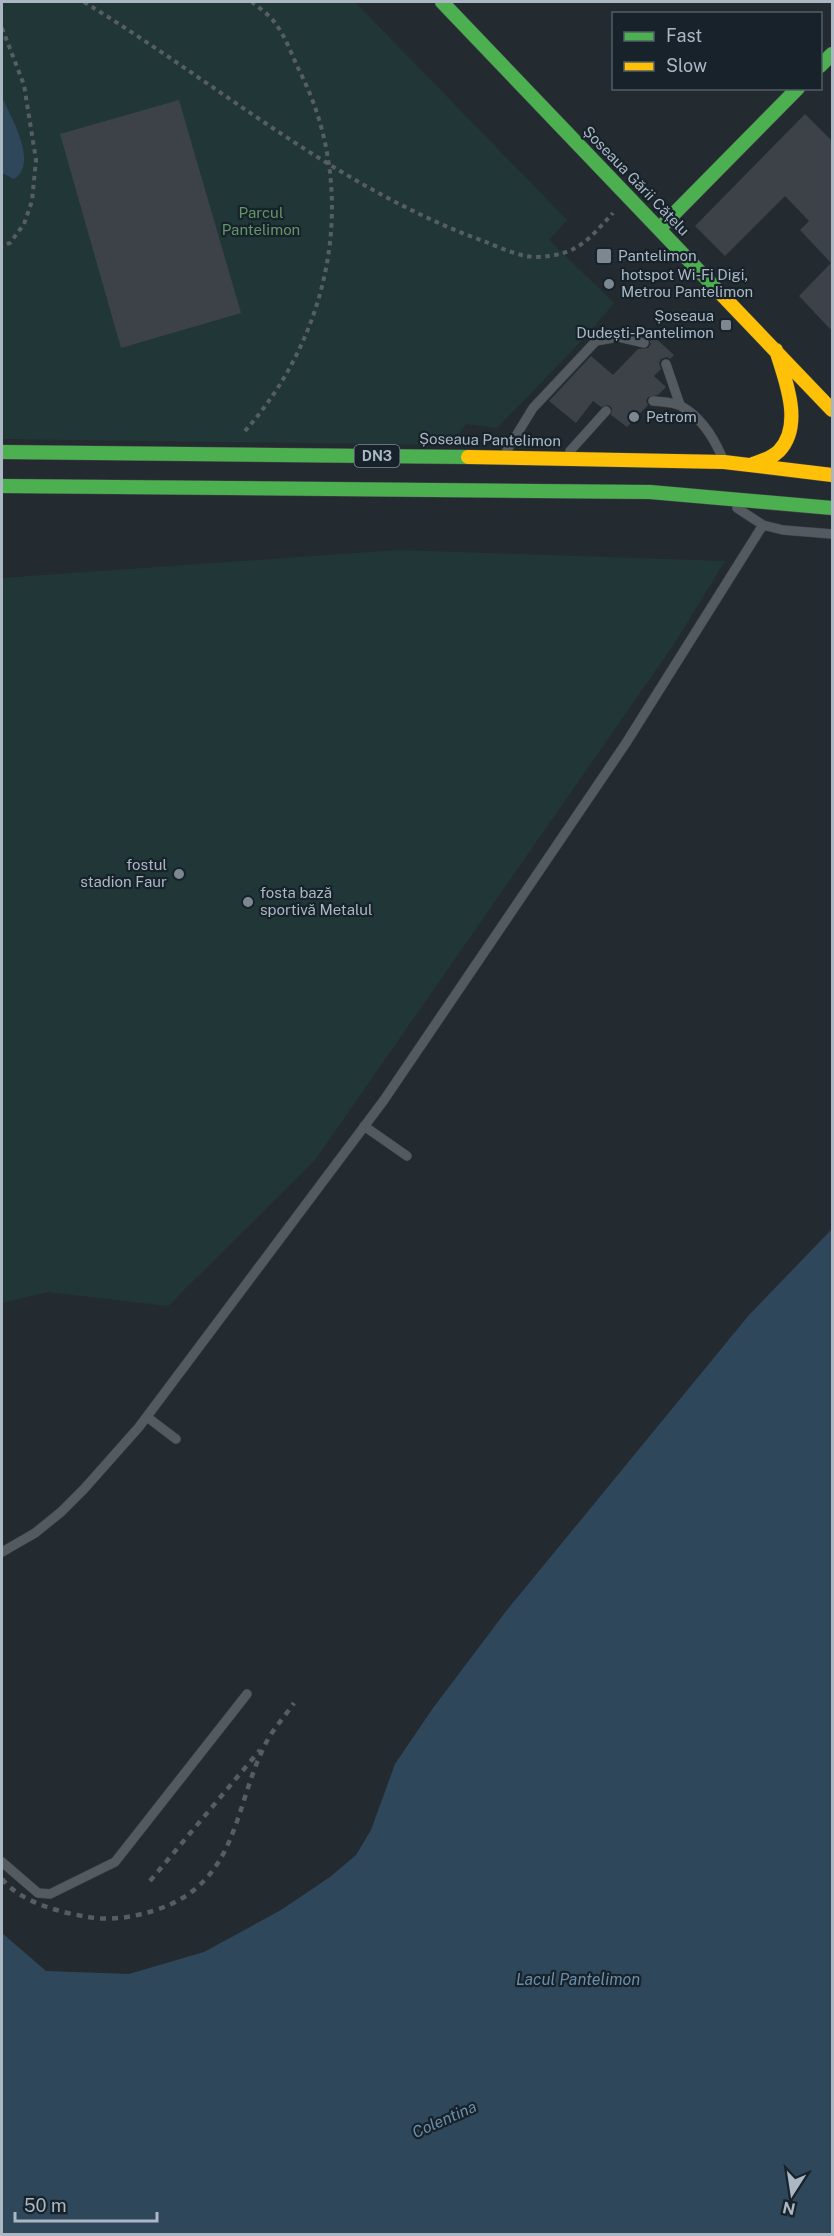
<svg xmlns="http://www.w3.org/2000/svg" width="834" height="2236" viewBox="0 0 834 2236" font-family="'Public Sans',sans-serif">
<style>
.green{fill:#213737}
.water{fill:#2f475a}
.building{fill:#3c4247}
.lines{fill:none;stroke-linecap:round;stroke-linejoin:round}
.lane-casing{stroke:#42474b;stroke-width:10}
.fast-casing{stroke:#42474b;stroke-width:15}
.slow-casing{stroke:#42474b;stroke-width:15}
.path{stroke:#575e63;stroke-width:4;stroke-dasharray:4.5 4.5;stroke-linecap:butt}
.lane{stroke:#535a60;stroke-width:9}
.fast{stroke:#4caf50;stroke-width:14}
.slow{stroke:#ffc107;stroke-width:14}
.rail{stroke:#575d62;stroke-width:4.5;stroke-dasharray:6 6;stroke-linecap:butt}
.poi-dot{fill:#7c8790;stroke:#17222b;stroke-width:2}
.labels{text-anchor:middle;stroke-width:4.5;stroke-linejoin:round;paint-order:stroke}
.shield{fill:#17222b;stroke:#7f8b96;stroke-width:1.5}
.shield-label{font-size:14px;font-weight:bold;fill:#abb8c4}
.street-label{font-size:15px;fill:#abb8c4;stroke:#17222b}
.park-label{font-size:15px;fill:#639568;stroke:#17222b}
.poi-label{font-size:15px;fill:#abb8c4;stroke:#17222b;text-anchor:start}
.water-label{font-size:16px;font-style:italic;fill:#6a8eaa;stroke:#17222b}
</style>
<rect width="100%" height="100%" fill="#242b30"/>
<path class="green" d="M2,2H355L567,220L549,240L614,303L588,334L497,428L466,424L451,445L2,439Z
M397,550L725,561L674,644L315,1160L168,1306L48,1292L2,1303V578Z"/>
<path class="water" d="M2,97C11,118 39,163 14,179L2,173Z
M832,1229V2234H2V1933L46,1971L129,1974L204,1952L281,1910L330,1877L356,1855L371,1830L395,1764L433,1708L507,1610L749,1315Z"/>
<path class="building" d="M179,100L241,313L121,348L60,134Z
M805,114L832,141V331L799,296L831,263L800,230L809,221L785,196L725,256L695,226Z
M652,335L674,355L670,359L667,357L661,359L659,363L661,369L654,376L666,387L658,395L648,397L646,401L648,405L627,427L611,415L612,408L608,405L601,407L593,401L576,423L549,401L591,356L613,375L638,349L648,348L651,344L648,338Z"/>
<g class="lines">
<g class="lane-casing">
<path id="lane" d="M666,364L680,405
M653,401C661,402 673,402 681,406C701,417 713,436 722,457
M570,451L606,411
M506,452L533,408L596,341L618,337L644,343
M737,508L763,525L783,530L832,534
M364,1126L407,1156
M147,1417L176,1439
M2,1552L35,1533L61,1512L84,1489L139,1427L384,1100L626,743L763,525
M2,1862L38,1893L50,1894L115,1862L247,1694"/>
</g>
<g class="fast-casing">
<path id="fast" d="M442,2L723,296
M820,66L832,54
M659,229L798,88
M2,452L468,457
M2,486L650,492L832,508"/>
</g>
<g class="slow-casing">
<path id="slow" d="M723,296L832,410
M468,457L724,462L832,475
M753,464C762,461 772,458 779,451C804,425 785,379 776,350"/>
</g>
<path class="path" d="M84,2C217,83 338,189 486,242C501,248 522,258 538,257C578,255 588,240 613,213
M2,28L24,85L36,160L32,201L24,224L10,243L2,246
M245,431C332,333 360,191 300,72C292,56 286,37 275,23C270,15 259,8 252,2"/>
<use href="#lane" class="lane"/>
<use href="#fast" class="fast"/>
<use href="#slow" class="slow"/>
<path class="rail" d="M2,1879C22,1903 59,1912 88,1917C111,1921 134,1917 156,1910C240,1882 233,1805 267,1741C274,1728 285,1716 294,1703
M150,1881L260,1750"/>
</g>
<g class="poi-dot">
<rect x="596" y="248" width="16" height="16" rx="3"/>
<circle cx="609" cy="284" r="6"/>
<rect x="720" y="319" width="12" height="12" rx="3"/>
<circle cx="634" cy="417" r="6"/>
<circle cx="179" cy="874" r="6"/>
<circle cx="248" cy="902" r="6"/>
</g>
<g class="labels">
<rect class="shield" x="354.5" y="445" width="45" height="22" rx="4.5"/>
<g class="shield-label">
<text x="377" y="461">DN3</text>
</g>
<g class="street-label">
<text transform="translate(636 181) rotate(46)" y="5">Șoseaua Gării Cățelu</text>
<text transform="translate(490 440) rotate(1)" y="5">Șoseaua Pantelimon</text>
</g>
<g class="park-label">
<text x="261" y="218">Parcul<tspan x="261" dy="17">Pantelimon</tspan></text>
</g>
<g class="poi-label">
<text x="618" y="261">Pantelimon</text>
<text x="621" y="280">hotspot Wi-Fi Digi,<tspan x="621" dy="17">Metrou Pantelimon</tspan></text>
<text x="714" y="321" text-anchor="end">Șoseaua<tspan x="714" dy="17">Dudești-Pantelimon</tspan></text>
<text x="646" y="422">Petrom</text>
<text x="167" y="870" text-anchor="end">fostul<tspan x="167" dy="17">stadion Faur</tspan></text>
<text x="260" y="898">fosta bază<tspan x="260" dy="17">sportivă Metalul</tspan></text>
</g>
<g class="water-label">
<text x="578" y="1985">Lacul Pantelimon</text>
<text transform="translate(444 2119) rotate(-24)" y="6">Colentina</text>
</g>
</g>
<rect width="834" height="2236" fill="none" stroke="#abb8c4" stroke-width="6"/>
<rect x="612" y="12" width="210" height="78" fill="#17222b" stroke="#525e68" stroke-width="1.5"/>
<rect x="624" y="32" width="30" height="9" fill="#4caf50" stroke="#525e68" stroke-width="1.5"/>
<text x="666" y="42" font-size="18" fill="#abb8c4">Fast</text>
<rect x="624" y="62" width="30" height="9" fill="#ffc107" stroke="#525e68" stroke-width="1.5"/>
<text x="666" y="72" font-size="18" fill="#abb8c4">Slow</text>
<g transform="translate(792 2194) rotate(192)" stroke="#17222b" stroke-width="4.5" paint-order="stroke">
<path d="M0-4.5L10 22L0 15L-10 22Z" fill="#abb8c4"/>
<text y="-9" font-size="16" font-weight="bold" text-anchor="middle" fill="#abb8c4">N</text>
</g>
<path d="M15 2212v9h142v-9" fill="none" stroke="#abb8c4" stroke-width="3"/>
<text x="24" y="2212" font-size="18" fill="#abb8c4" stroke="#17222b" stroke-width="4.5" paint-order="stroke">50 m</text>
</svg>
